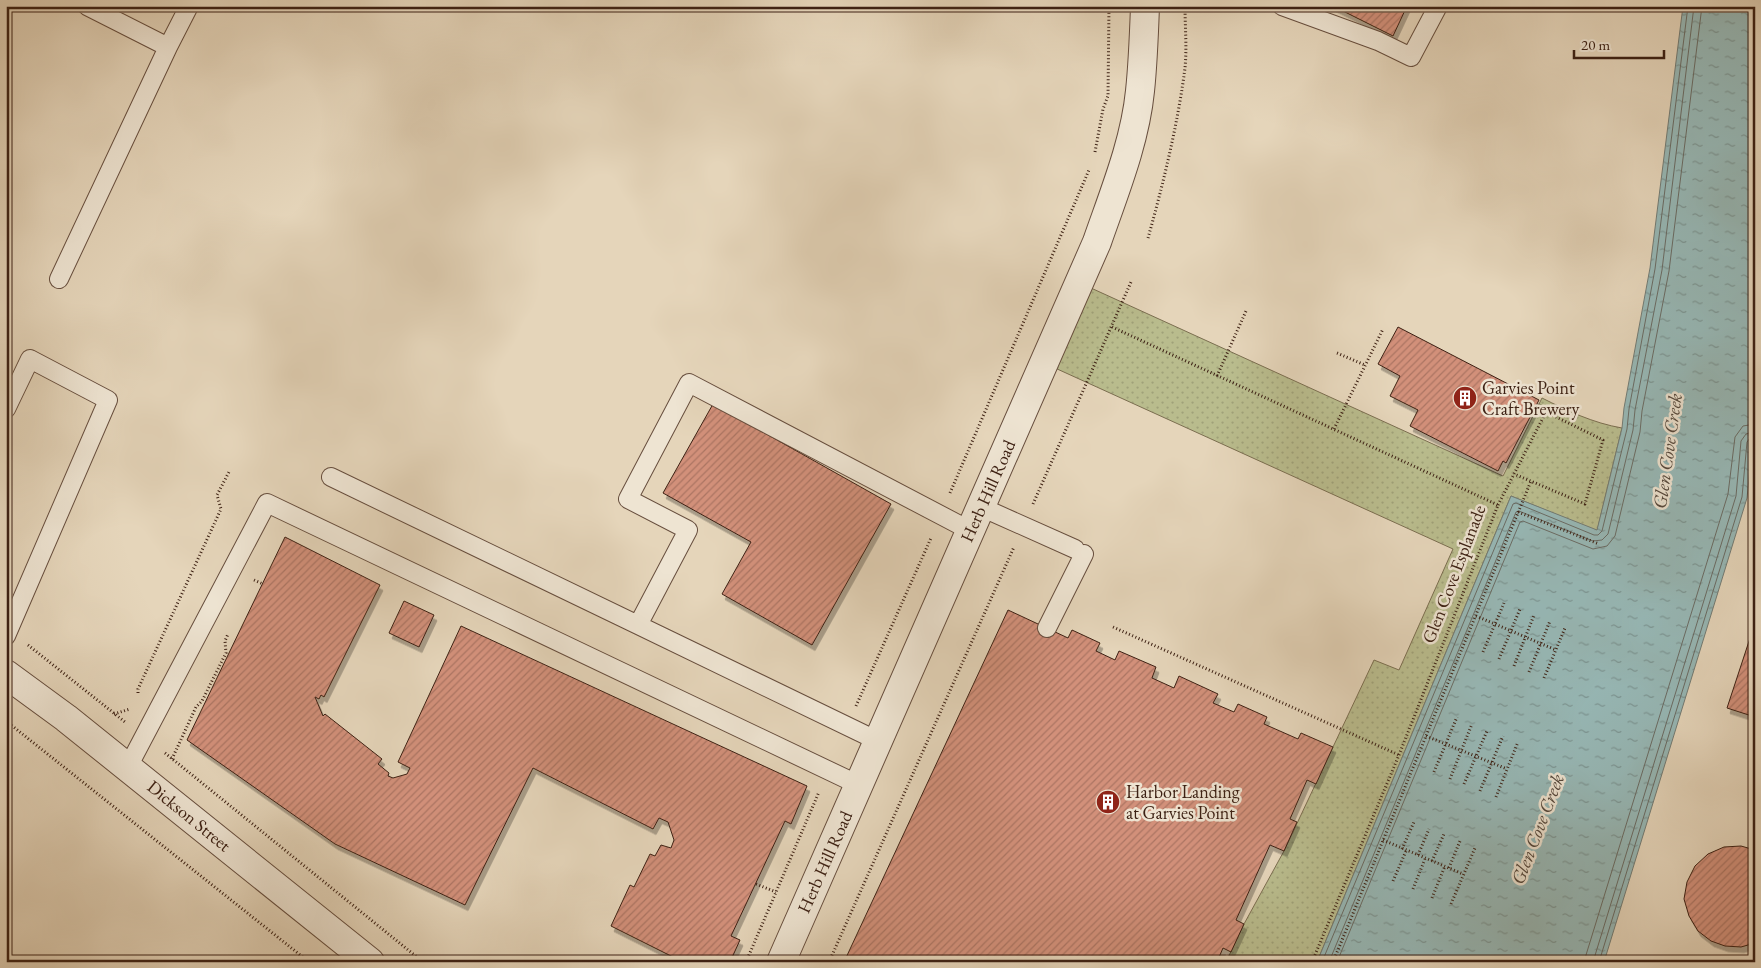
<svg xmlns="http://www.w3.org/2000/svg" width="1761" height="968" viewBox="0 0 1761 968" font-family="'EB Garamond',serif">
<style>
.park{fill:url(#park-dots);stroke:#7b6e50}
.water{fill:url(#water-ripples);stroke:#737c75}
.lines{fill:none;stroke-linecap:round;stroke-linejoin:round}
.shore{stroke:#6a6c65;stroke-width:1}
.building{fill:url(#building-hatch);stroke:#3d2114;filter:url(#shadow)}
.service-casing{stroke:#674e3e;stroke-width:20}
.minor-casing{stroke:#674e3e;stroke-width:30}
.path{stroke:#3d2114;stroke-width:3;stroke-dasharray:1 2.5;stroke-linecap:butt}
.service{stroke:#eee4d2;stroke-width:18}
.minor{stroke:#eee4d2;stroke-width:28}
.labels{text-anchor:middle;stroke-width:5;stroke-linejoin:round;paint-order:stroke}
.poi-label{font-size:18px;fill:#3d2114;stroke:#eee4d2;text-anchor:start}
.street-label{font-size:18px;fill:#3d2114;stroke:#eee4d2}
.water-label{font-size:19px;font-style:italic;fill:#54473c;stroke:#eee4d2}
</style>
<defs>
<pattern id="park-dots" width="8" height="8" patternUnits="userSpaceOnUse" patternTransform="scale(1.25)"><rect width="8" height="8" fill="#b9bc8d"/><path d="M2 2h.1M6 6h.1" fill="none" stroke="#a0a179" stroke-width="1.8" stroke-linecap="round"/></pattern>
<pattern id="water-ripples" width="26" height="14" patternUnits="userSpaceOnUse" patternTransform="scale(1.25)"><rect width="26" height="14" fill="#97b8b6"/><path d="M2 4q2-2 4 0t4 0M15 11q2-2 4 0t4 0" fill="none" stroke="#7c9593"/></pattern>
<pattern id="building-hatch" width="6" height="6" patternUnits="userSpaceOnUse" patternTransform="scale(1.25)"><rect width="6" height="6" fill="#d2907a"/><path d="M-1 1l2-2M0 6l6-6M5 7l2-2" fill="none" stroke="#ac7563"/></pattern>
<filter id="shadow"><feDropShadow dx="3" dy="5.5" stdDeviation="0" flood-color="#0004"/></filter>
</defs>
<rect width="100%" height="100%" fill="#e5d5ba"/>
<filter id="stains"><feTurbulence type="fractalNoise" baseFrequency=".004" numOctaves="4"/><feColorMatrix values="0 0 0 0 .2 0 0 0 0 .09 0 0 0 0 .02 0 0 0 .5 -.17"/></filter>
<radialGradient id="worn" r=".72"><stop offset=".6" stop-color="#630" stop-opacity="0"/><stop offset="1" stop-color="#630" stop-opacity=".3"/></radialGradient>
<path class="park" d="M1080,283L1503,476L1542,398C1568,411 1593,423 1622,428L1597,531L1511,496L1317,962H1226L1244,924L1284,851L1374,660L1399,670L1453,549L1044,363Z"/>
<path class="water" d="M1683,6H1755V419L1747,498L1604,962H1317L1511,496L1597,530L1622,428L1624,408L1650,268Z"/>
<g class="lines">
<path class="shore" d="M1322,962L1513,504L1516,503L1594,535H1598L1602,531L1627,429L1629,409L1655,269L1688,6
M1329,962L1516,512L1519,511L1593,541L1602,540L1608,534L1633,430L1635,410L1662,270L1694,6
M1337,962L1520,522L1523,521L1593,549L1607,546L1615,536L1640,432L1642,411L1669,271L1702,6
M1585,962L1586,955L1728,494L1735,437L1743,426L1755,424
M1593,962L1736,496L1741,441L1746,434L1755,431
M1599,962L1742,497L1747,442L1750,438L1755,437"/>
</g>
<path class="building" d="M1333,6H1407L1393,36Z
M1398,327L1539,400L1506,463L1503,461L1498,471L1410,426L1418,410L1390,396L1400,376L1378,364Z
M713,404L891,504L812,645L722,594L751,542L663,493Z
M285,537L380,585L324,697L321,695L319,699L315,697L323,716L325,714L382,759L378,764L389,773L388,776L393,778L407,774L410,768L398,762L461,626L807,786L791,824L785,821L731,936L740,940L730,962H683L611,926L630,885L634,887L650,854L655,856L661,845L671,848L674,840L668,822L659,818L653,829L533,768L465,905L335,844L187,740Z
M404,601L434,615L419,647L389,633Z
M1008,610L1068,638L1072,630L1100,643L1096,651L1115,660L1119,651L1156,667L1152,678L1174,688L1179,676L1218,694L1213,703L1234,712L1238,704L1267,717L1264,724L1298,739L1301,733L1333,747L1316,784L1307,780L1290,819L1297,822L1284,851L1270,845L1236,920L1244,924L1231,952L1223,948L1217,962H844Z
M1755,623V717L1727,708Z
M1741,846L1755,850V943L1741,947L1725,946L1711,941L1698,931L1689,916L1684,899L1687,882L1695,866L1708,854L1724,847Z"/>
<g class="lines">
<g class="service-casing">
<path id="service" d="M87,6L168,47L189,6
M1282,6L1378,41L1411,57L1438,6
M59,279L168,47
M6,409L30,359L108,400L6,636
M331,477L638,625
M981,507L1075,549
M1047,628L1084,554
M878,741L638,625L688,530L628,499L689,383L971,531
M128,767L267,503L859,785"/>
</g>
<g class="minor-casing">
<path id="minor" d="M6,674L66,718L370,962
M781,962L1097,242C1114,193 1135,142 1140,91C1143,63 1144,34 1145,6"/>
</g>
<path class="path" d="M1095,152L1103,109L1108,96L1109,6
M1148,238C1163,185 1178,123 1185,68C1187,48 1185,27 1185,6
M1112,327L1498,505L1399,755L1312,962
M1337,353L1365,365
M1217,376L1246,311
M1334,429L1383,329
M950,493L1089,170
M1033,504L1131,282
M1498,505L1546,412L1603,440L1585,504L1514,474
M1518,512L1599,544
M254,580L263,584
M1476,616L1556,650
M1113,627L1399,755
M28,645L125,722
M1483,652L1504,603
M1499,659L1520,609
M1514,666L1534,615
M1529,672L1550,621
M1544,678L1565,628
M138,693V689L221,509L217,495L230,470
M856,706L931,538
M114,714L130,709
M6,721L309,962
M1426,736L1507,769
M165,753L423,962
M172,759L196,707L202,701L226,653L225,641L228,634
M1434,772L1457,717
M1450,779L1472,724
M1464,784L1487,731
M1480,791L1503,736
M1496,797L1518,742
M1383,840L1463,874
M1402,849L1414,822
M1418,855L1429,829
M1432,861L1444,834
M1449,868L1460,841
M1393,881L1406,851
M756,884L776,892
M1413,889L1425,859
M1432,898L1445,866
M1451,904L1475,848
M746,962L819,792
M829,962L1014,547
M1333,962L1531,481
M1360,962L1362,956"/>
<use href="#service" class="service"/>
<use href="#minor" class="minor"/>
</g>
<defs>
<g id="building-disc" transform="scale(1.25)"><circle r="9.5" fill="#8f2418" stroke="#eee4d2"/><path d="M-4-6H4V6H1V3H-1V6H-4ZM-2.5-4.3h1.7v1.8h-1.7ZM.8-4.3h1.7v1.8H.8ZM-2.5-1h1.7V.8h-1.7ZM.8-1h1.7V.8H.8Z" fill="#fff"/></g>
</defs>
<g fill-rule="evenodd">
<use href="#building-disc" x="1465" y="398"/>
<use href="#building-disc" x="1108" y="802"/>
</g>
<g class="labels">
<g class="poi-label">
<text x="1482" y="394">Garvies Point<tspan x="1482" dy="21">Craft Brewery</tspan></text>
<text x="1126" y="798">Harbor Landing<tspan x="1126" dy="21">at Garvies Point</tspan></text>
</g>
<g class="street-label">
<text transform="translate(988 491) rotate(-66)" y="6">Herb Hill Road</text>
<text transform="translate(1454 574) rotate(-69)" y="6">Glen Cove Esplanade</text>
<text transform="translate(189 816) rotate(39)" y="6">Dickson Street</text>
<text transform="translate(825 862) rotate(-66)" y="6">Herb Hill Road</text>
</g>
<g class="water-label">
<text transform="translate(1667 451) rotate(-82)" y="7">Glen Cove Creek</text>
<text transform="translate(1537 829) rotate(-69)" y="7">Glen Cove Creek</text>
</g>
</g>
<rect width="1761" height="968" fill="none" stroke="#e5d5ba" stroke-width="25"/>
<rect x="8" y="8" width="1746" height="953" fill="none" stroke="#3d2114" stroke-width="2.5"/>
<rect x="12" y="12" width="1736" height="943" fill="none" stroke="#3d2114"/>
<path d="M1574 50v8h90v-8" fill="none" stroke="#3d2114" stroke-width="2.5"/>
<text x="1581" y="50" font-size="15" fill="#3d2114" stroke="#eee4d2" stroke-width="4" paint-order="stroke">20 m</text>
<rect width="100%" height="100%" filter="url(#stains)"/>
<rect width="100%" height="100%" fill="url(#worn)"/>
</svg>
